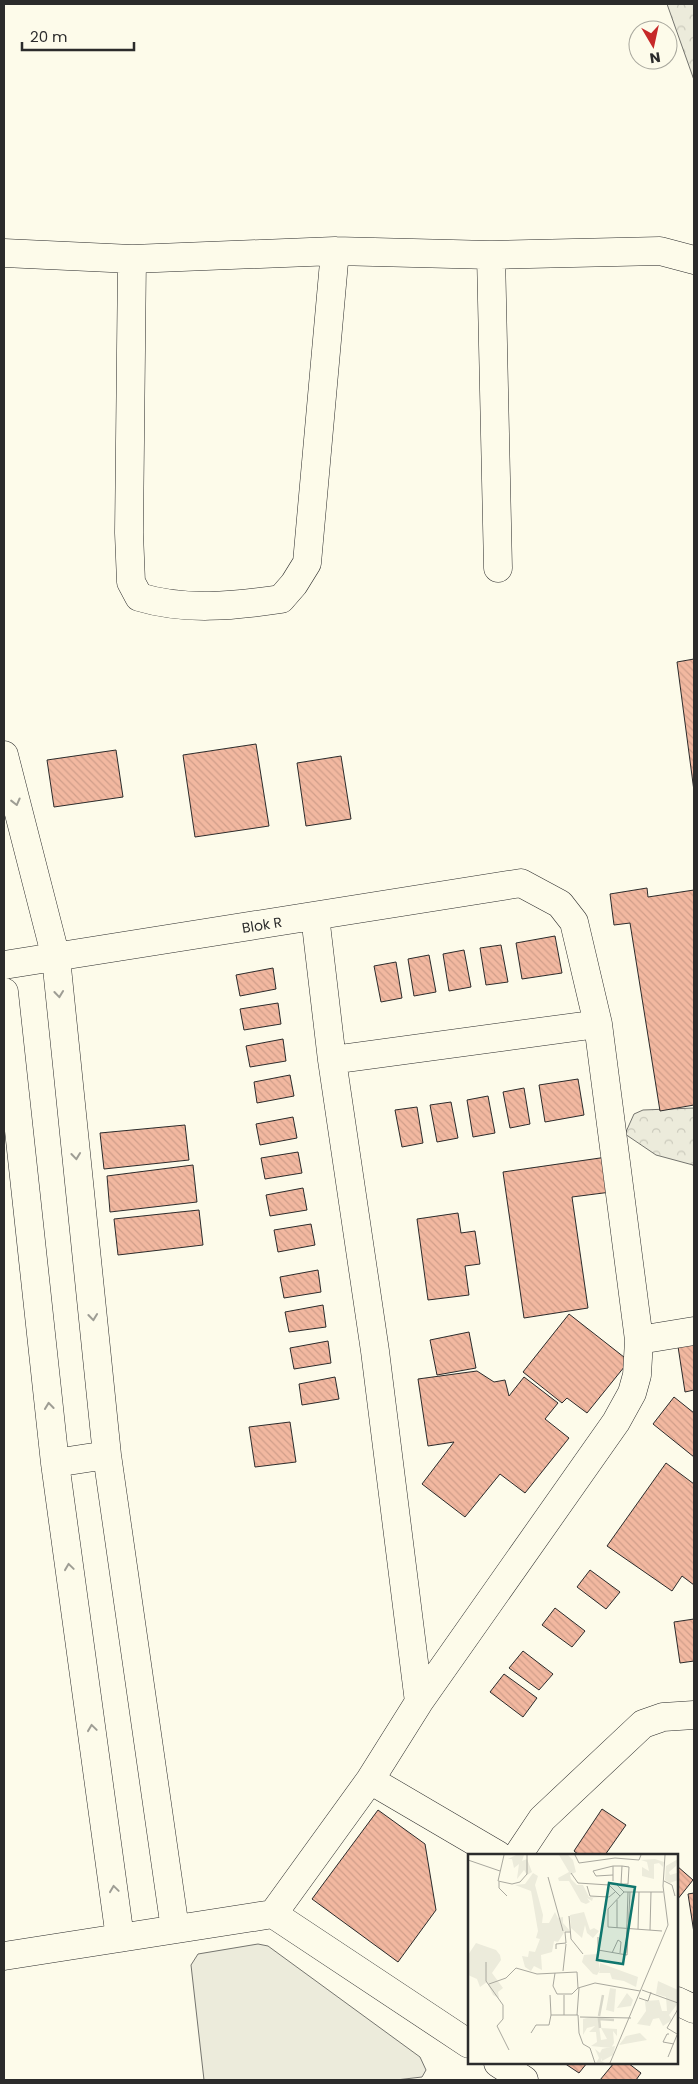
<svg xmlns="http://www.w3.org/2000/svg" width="698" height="2084" viewBox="0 0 698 2084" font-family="Poppins,sans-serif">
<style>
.green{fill:#ecebdb;stroke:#74746e}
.forest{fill:url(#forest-crowns);stroke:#74746e}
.building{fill:url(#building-back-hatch);stroke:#2b2b2b}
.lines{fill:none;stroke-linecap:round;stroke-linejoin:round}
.minor-casing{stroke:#2b2b2b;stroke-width:29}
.minor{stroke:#fdfbea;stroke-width:28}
.oneway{stroke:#9e9d94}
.labels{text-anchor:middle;stroke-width:4;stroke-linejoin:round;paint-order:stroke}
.street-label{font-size:14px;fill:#2b2b2b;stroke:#fdfbea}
.inset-river{fill:none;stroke:#d8d7c9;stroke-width:2.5}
.inset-road{fill:none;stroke:#a9a89e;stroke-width:1}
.view{fill:#0f766e;fill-opacity:0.15;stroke:#0f766e;stroke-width:2.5}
.inset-edge{fill:none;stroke:#2b2b2b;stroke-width:2.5}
</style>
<defs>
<pattern id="forest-crowns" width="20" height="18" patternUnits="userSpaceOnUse" patternTransform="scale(1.25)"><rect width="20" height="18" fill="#ecebdb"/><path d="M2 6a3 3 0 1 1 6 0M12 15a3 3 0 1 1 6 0" fill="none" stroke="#cbcabc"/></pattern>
<pattern id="building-back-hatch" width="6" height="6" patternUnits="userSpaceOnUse" patternTransform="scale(1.25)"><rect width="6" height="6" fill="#f2b8a0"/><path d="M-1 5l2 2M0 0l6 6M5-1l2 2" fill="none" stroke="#d09e8a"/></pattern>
</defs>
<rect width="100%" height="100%" fill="#fdfbea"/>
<path class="green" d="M258,1944L268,1946L420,2057L426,2070L422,2077L396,2080H204L191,1965L198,1954Z"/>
<path class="forest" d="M667,4H694V80Z
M694,1108V1168L693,1165L656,1155L625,1134L634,1114L643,1110Z"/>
<path class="building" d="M694,659V791L677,662Z
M256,744L269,826L195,837L183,755Z
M116,750L123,797L54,807L47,760Z
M341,756L351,819L306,826L297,763Z
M647,888L648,897L694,890V1105L660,1111L630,923L614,925L610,894Z
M555,936L562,973L522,979L516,943Z
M501,945L508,982L486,985L480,948Z
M464,950L471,987L449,991L443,954Z
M429,955L436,992L414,996L408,959Z
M396,962L402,998L381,1002L374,966Z
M273,968L276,989L240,996L236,975Z
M278,1003L281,1024L244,1030L240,1009Z
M283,1039L286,1061L250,1067L246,1046Z
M290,1075L294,1096L257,1103L254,1082Z
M578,1079L584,1115L545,1122L539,1085Z
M524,1088L530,1124L510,1128L503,1092Z
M488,1096L495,1133L473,1137L467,1100Z
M451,1102L458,1138L437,1142L430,1105Z
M417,1107L423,1143L402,1147L395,1110Z
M293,1117L297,1138L260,1145L256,1124Z
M185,1125L189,1160L104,1169L100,1133Z
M298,1152L302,1173L265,1179L261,1158Z
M607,1157L611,1192L572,1197L588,1308L524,1318L503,1172Z
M193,1165L197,1202L110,1212L107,1176Z
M303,1188L307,1210L270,1216L266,1195Z
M199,1210L203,1245L118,1255L114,1219Z
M458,1213L461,1233L475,1231L480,1264L465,1266L469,1295L428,1300L417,1219Z
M311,1224L315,1245L278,1252L274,1230Z
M318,1270L321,1292L284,1298L280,1277Z
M323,1305L326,1327L289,1332L285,1312Z
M569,1314L629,1361L587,1413L567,1398L562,1403L523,1372Z
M469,1332L476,1368L437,1375L430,1340Z
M694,1337V1390L685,1392L677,1340Z
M328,1341L331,1363L294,1369L290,1348Z
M477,1371L494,1382L505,1380L509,1396L524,1377L558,1403L545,1419L569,1438L525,1493L500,1474L465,1517L422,1484L454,1442L428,1446L418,1379Z
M335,1377L339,1399L302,1405L299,1384Z
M674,1397L694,1413V1457L653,1424Z
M290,1422L296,1462L255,1467L249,1427Z
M666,1463L694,1484V1585L682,1576L672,1591L607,1546Z
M590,1570L620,1592L606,1609L577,1587Z
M555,1608L585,1631L572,1647L542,1625Z
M694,1619V1661L680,1663L674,1622Z
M523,1651L553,1674L539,1690L509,1668Z
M504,1674L537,1698L523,1717L490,1692Z
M602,1809L626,1825L605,1855H579L574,1851Z
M378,1810L425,1844L436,1910L398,1962L312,1899Z
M677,1866L693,1880L677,1900Z
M694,1893V1933L688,1894Z
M564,2063H587L579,2073Z
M614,2063H628L641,2073L636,2080H600Z"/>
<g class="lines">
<g class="minor-casing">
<path id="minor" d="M4,253L132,259L335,251L491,255L660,251L694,260
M491,255L498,568
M132,259L129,533L131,582L139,597C185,611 234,606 281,599L294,584L307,563L335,251
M4,755L56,958L107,1455L175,1929
M315,916L332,1060L375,1351L419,1702
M4,965L521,883L560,904L574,922L598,1024L639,1340L637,1375L632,1393L616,1422L419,1702L370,1780L273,1914
M4,992L55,1463L120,1938
M332,1060L598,1024
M639,1340L694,1331
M55,1463L107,1455
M370,1780L498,1855
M518,1855L542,1819L643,1724L663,1717L694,1715
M4,1956L273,1914L469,2044
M677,2001L694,2009
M498,2063L524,2080"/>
</g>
<use href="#minor" class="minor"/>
</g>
<defs><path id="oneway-chevron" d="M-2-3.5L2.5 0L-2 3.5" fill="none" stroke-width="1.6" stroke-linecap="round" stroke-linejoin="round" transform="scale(1.25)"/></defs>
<g class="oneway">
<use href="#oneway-chevron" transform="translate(16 802) rotate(76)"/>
<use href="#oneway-chevron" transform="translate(59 994) rotate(84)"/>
<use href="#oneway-chevron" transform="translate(76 1156) rotate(84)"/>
<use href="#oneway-chevron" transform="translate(93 1317) rotate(84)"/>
<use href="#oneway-chevron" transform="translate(49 1406) rotate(-96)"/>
<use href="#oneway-chevron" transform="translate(69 1567) rotate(-98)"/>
<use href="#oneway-chevron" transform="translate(92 1728) rotate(-98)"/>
<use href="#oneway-chevron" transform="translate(114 1889) rotate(-98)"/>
</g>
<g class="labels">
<g class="street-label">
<text transform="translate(262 925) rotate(-9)" y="5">Blok R</text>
</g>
</g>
<g transform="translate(468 1854)">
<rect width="210" height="210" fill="#fdfbea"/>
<path d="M48,1H56L54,7L59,5L64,18L59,21L56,16L49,25L51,10L46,14L44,5H40ZM91,1H100L105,6L108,18L102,21L103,25L109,31H115L121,43L132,44H125L124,47L119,44L122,48L118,50L113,48L101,27H91L90,24L101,18ZM187,5L196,8L195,13L191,9L186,10V25L174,22V13L181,17L179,8L173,6ZM210,5L208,12L201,18L202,21L209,19L210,26L202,29L197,26L198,12ZM65,19L70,22L67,31L75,61L74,69H81L87,58L90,64L95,63V69L102,77H97L90,88L86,87L84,98L73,101L74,116L66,112L63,117L57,113L54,102L60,103L61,97L67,98L72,85L68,84L70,77L64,42L63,37L47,31L57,30ZM116,58L122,76L126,74L131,77L125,84L119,79L117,71L114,84L103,74L102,61ZM8,89L28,96L32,101L33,106L24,119L35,134L30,138L31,144L25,141L19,128L12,133L9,125L0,121V101ZM129,100L132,115V109L170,123L168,133L156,127L144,125L142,119H131L132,116L129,121L125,120L114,108L116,101ZM190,127L210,136V149L201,161L204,166L195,172L191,164L185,165L182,172L169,170L178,157L177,147L191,146L194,157H199L198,143L188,140ZM142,134L148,135L146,158L138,156ZM159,139L165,146L163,152L149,154ZM123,163L130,164L133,186L139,185L133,174L149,175V182L145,177L146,189L143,194L123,192L129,188L128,178H121L127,172L119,174L115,181V165ZM172,179L179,186L151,191L158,182ZM147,192L145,201L134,207L133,204V207L137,209H128L131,204L127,195L132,199L134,195Z" fill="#ecebdb"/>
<path class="inset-river" d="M131,162L135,141M132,174L131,165L146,166"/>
<path class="inset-road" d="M36,1L30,27L44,30L52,28L59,20V1M107,1L111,9L147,4L171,6L173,1M0,6L32,17M145,12L125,17L128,22L145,21M154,12L161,13L160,30H153ZM103,19L110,29L141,31L152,42M80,23L95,77M145,27V12H154M196,27L204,31L207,42M31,28V34L39,42M147,29L156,38H195M119,32L122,42L141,43L147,38M156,38L140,55V73L194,77M101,62L103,85L115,100M149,74V46M170,75L171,38M182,76L183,38M130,83V96L159,101L162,38M88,95V90L98,89L97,78H103M144,99L150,86L153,88L152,99M158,99L160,38M18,108V127L35,151V165L29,172L41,196M95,117L98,90M87,119L85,132L89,140H104L110,134L127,129L172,137M21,130L38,124L48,114L69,120L109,118L110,134M174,136L210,149M82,141L83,161M96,141V161M171,144L180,147L183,138M109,161L111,134M112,163L163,164M63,179L68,171H81L83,161H110L111,179L115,190L122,194L127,209M201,180H199L195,188L206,190M209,180L199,174L210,155M200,203L209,181M142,209L200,71L195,32L197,1"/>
<path class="view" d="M141,29L167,33L155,110L129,106Z"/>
<rect width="210" height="210" class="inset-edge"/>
</g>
<rect width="698" height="2084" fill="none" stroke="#2b2b2b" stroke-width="10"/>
<g transform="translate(653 45) rotate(171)"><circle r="24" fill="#fdfbea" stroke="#a9a89e"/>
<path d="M0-4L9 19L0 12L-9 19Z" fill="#c62828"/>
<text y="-8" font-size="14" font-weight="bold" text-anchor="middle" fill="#2b2b2b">N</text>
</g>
<path d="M22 42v8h112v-8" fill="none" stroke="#2b2b2b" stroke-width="2.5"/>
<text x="30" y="42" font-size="15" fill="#2b2b2b" stroke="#fdfbea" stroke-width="4" paint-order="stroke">20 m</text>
</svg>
